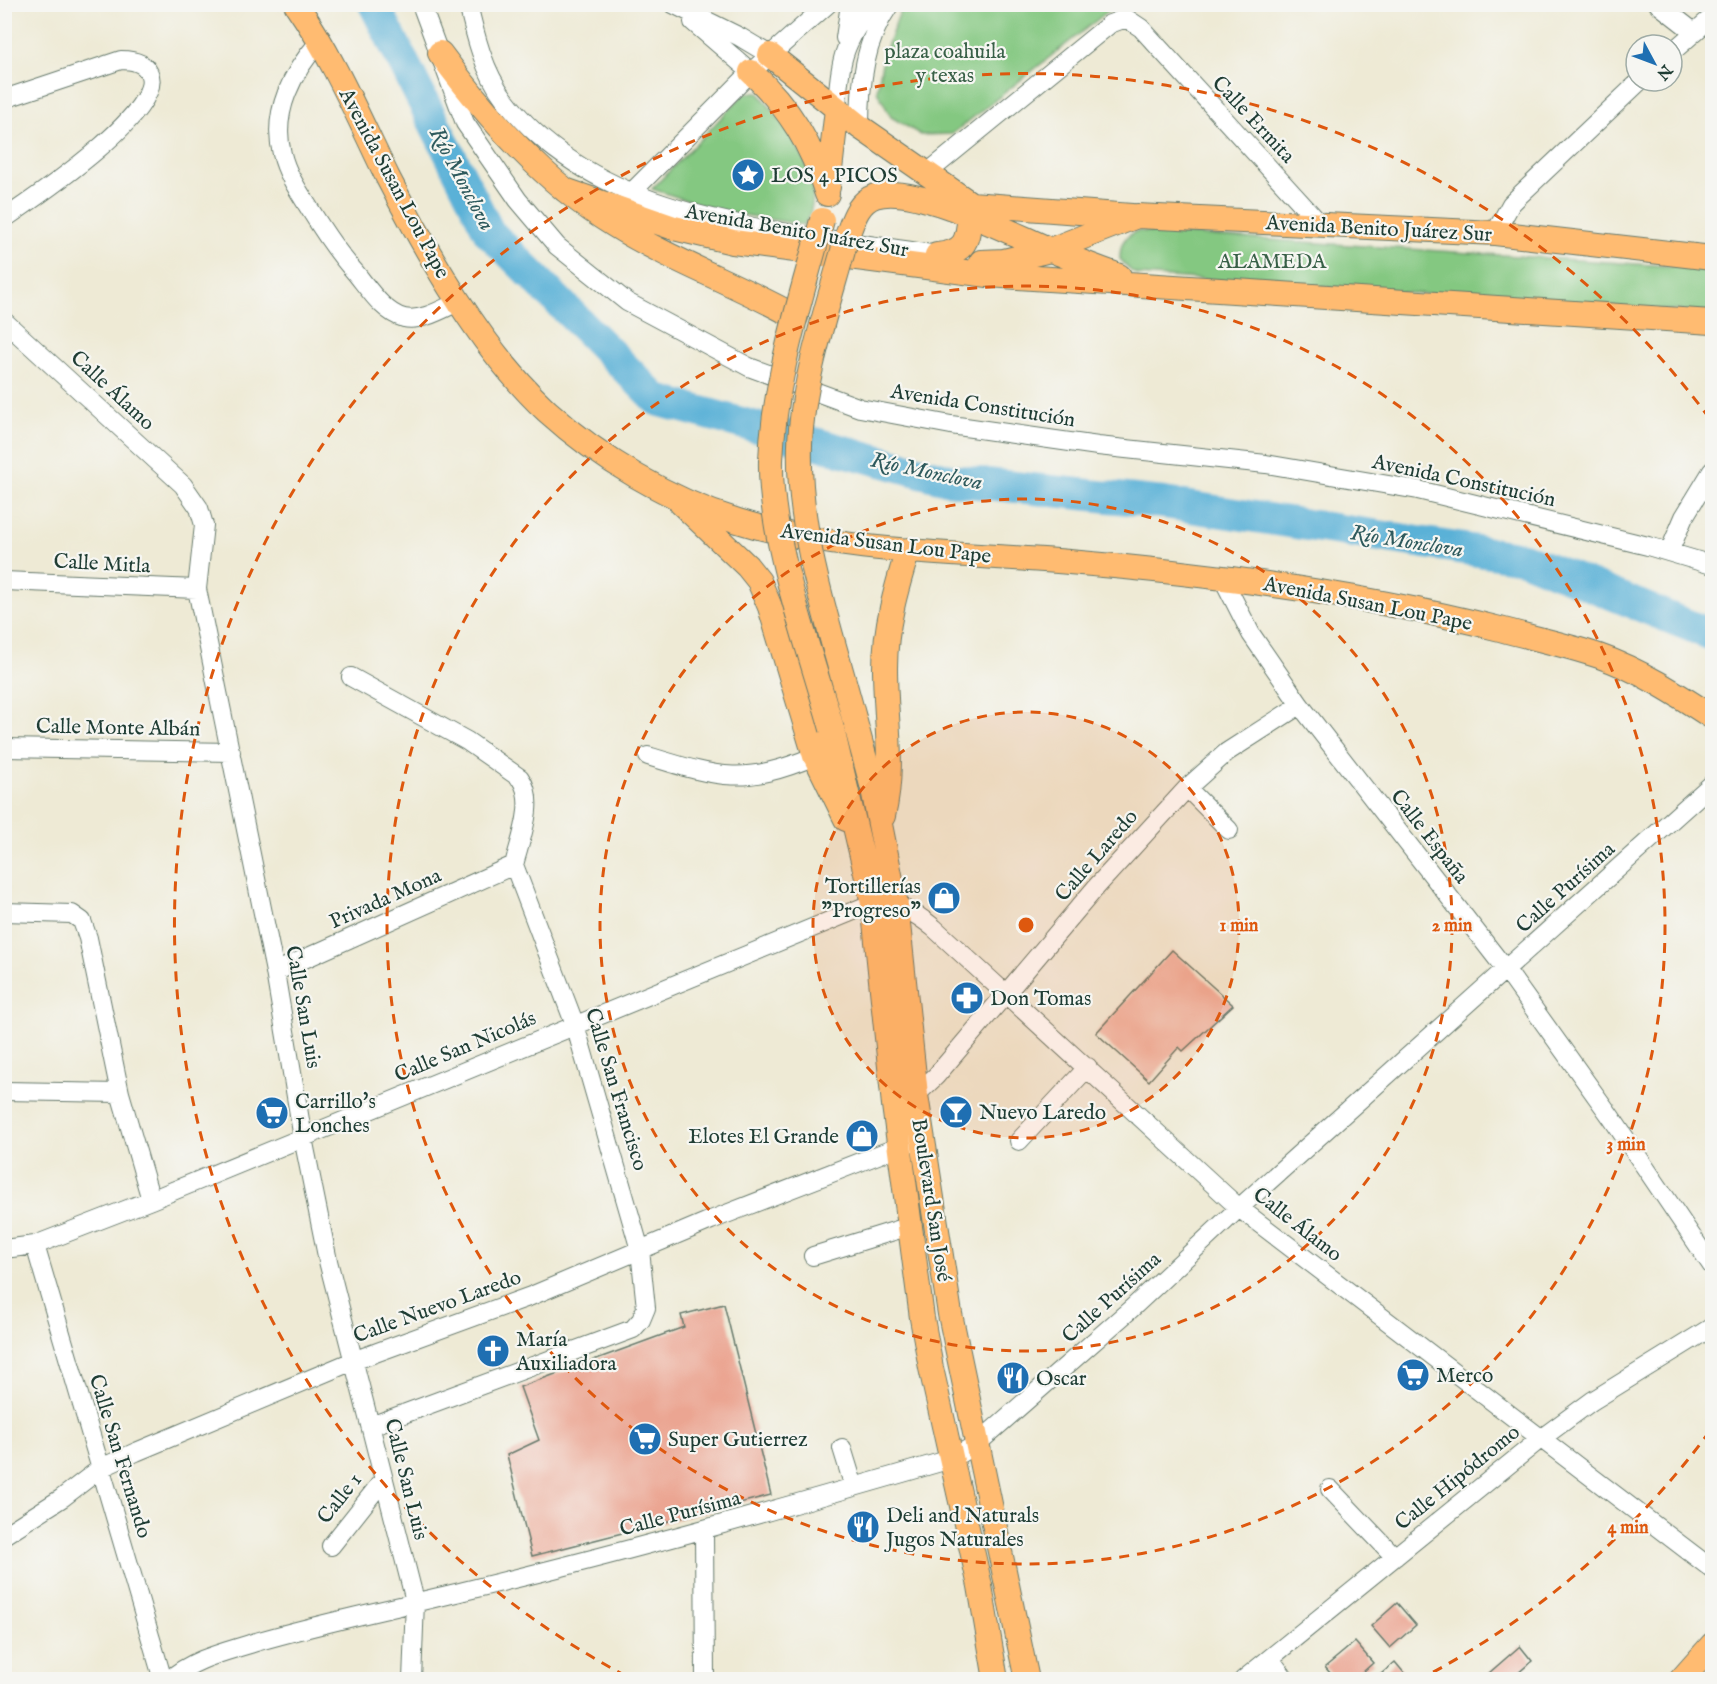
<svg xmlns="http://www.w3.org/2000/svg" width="1717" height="1684" viewBox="0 0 1717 1684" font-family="'IM FELL English',serif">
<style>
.green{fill:#84c881;stroke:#52825a;stroke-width:1.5}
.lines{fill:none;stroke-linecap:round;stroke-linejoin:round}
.river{stroke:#5ab1d7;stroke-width:32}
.building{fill:#eba592}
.minor-casing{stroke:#677a6c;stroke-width:20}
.major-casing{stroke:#677a6c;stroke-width:26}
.minor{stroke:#fff;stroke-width:18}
.major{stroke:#ffbb71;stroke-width:24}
.major-bridge-casing{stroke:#677a6c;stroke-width:26;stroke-linecap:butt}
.major-bridge{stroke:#ffbb71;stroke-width:24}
.ring{fill:none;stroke:#de580e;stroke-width:3;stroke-dasharray:10 8}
.labels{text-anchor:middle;stroke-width:4.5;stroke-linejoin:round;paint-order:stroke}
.park-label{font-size:21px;fill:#386047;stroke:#f6f6f2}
.street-label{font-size:21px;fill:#1f3d34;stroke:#f6f6f2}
.poi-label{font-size:21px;fill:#1f3d34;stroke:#f6f6f2;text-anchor:start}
.water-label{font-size:22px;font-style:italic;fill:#2e5a5d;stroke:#f6f6f2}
.centre{fill:#de580e;stroke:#f6f6f2;stroke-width:3}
.ring-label{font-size:18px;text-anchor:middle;font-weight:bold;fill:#de580e;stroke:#f6f6f2;stroke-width:4.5;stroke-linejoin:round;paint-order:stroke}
</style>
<rect width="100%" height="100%" fill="#f6f6f2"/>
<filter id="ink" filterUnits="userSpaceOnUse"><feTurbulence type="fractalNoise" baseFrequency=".0167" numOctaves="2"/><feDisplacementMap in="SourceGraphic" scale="12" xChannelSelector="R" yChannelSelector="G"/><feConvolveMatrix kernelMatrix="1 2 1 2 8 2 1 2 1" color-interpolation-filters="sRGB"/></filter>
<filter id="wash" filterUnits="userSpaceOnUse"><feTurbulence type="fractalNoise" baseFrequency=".008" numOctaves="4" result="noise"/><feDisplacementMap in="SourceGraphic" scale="24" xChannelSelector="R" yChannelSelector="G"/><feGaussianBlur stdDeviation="1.35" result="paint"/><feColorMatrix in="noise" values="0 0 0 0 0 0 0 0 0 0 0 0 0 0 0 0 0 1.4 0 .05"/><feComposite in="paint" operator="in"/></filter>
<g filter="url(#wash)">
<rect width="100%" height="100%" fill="#eeead5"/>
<path class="green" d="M907,4H1116V5L952,134L921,135L891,117L877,91L883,58L901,9Z
M745,93H759C785,127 833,182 804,225L720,211L652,189Z
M1137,231L1712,269V313L1138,275L1132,272L1120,259C1120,243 1124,237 1137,231Z"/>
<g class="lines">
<path class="river" d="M374,4L489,232L657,400L950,480L1164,503L1523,558L1712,635"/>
</g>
<g id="blocks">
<path class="building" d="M1172,950L1233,1005L1183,1051L1179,1047L1149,1081L1096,1033Z
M724,1304L771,1495L532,1556L507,1455L539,1440L520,1387L684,1327L681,1315Z
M1397,1603L1416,1625L1390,1648L1371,1626Z
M1355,1642L1373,1663L1354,1680H1336L1325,1667Z
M1520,1646L1532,1661L1510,1680H1481Z
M1395,1662L1410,1680H1374Z"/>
</g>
</g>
<g filter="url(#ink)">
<use href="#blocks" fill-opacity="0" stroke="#677a6c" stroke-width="1.5"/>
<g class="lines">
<g class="minor-casing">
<path id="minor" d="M421,4L465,123L518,200L557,246L627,302L749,367L860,408L951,425L1098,446L1266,464L1418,490L1648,546L1712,565
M468,4C475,35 484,72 504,98C600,226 792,231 937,255
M673,4L740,37L770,55
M1658,4L1694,32
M693,22L751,72
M845,38L850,4
M320,41C293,71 271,112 282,154C287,175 300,193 311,211C324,232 338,253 354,271C367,286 383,313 404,318C422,322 444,308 460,301
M1672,52L1712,17
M4,99L121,60C132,60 144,62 149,73C167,110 33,199 4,219
M837,109C839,62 843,43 873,4
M860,127C860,84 864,41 890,4
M926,174L1110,24L1126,18L1141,28L1322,226
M631,193L751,72L828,4
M1495,233L1511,204L1521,194L1640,81
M4,321L183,485L199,508L204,525L197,589L275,972L303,1138L328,1261L415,1601L412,1680
M1669,552L1684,517L1712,471
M1222,577L1251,634L1300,705L1506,970L1611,1117L1712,1266
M4,581L197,589
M351,677L467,741L520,778C537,801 520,840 514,865
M4,748L231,752
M648,756C720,778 743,786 815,756
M1187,788L1229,830
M4,912L72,914L82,921L88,938L120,1093L151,1200
M275,972L514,865
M4,1091L120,1093
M908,1099L916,1095L936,1076L1098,885L1187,788L1227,752L1300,705
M1019,1141L1088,1067
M35,1245L163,1680
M4,1249L35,1245L151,1200L873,903C901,905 912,910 934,928L1239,1208L1712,1569
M813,1256L910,1226
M371,1426L633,1329L641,1320L646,1308L640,1250L575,1025L514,865
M842,1448L854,1487
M1330,1489L1395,1557
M704,1531L705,1680
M4,1535L62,1498L101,1468L136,1452L353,1361L531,1296L711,1220L911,1142
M331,1546L384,1479
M1270,1659L1286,1680
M169,1680C194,1658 226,1652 256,1642C325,1622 394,1608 464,1591C628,1552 789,1506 951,1459L978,1443L1131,1309L1239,1208L1712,784
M1243,1680L1539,1440L1592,1401L1712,1327"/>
</g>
<g class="major-casing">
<path id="major" d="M296,4C334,59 359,119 388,178C428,255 483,352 547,411C600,459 669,500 738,521C843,554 961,553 1069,562C1215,574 1359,593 1500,629C1533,638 1567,645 1599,656C1640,670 1677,694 1712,717
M440,53C488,118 544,182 614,225C672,261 737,284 796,317
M770,55L860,127L971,204C967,234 972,252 937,255
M751,72C789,107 812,145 827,194
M828,187L837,109
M565,190L674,228L733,242L988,275L1712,322
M971,204L1132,216
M847,236C853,220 858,202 875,196C913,183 1009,232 1046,248C1070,258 1095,267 1119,276
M981,262L1004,261L1050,250L1137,216L1495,233L1712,258
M681,503L747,566L759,581L770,607L815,756L846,819
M854,718L873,789L896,905L916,1095L950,1314L1027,1680
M832,729L873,903L894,1105L922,1318L931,1368L980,1586L996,1680
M883,816C895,767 885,718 885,668C885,626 896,589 908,550
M1681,1680L1712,1645"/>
</g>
<use href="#minor" class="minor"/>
<use href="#major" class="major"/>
<g class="major-bridge-casing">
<path id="major-bridge" d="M822,220C801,299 774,378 771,460C769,541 810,649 832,729
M847,236C830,300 802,379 800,445C797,537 831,630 854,718"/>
</g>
<use href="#major-bridge" class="major-bridge"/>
</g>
</g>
<circle cx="1026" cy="925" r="213" fill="#de580e" fill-opacity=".12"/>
<g class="ring">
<circle cx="1026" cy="925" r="213"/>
<circle cx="1026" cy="925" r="426"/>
<circle cx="1026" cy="925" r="639"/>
<path d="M1710 1431A851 851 0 0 1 1426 1676M626 1676A851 851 0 1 1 1710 419"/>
</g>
<defs>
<g id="sight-disc" transform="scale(1.725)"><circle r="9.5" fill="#1f6fb2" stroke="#f6f6f2"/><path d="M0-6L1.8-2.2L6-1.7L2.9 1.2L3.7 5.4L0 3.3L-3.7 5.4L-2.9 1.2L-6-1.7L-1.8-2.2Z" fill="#fff"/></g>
<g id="shop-disc" transform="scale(1.725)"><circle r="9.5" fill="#1f6fb2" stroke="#f6f6f2"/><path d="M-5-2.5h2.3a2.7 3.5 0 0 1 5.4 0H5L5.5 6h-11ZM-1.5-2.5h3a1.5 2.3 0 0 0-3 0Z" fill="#fff"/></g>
<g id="pharmacy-disc" transform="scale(1.725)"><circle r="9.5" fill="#1f6fb2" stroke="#f6f6f2"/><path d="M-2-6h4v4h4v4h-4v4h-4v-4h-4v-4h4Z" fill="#fff"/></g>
<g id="bar-disc" transform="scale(1.725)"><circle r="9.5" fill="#1f6fb2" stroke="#f6f6f2"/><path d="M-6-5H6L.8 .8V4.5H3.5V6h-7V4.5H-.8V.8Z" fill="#fff"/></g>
<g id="supermarket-disc" transform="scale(1.725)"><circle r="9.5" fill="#1f6fb2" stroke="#f6f6f2"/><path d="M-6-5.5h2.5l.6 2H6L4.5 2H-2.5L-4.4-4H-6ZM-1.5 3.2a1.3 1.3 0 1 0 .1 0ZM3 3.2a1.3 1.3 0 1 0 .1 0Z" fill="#fff"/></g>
<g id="church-disc" transform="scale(1.725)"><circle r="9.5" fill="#1f6fb2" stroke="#f6f6f2"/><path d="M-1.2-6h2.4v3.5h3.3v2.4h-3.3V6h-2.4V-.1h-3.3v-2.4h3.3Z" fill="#fff"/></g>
<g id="restaurant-disc" transform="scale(1.725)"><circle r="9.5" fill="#1f6fb2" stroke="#f6f6f2"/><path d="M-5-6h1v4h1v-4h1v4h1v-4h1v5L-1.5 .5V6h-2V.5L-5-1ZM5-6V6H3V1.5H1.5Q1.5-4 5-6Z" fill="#fff"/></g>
</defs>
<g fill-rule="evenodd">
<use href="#sight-disc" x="748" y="175"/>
<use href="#shop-disc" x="944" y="898"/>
<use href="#pharmacy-disc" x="967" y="998"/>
<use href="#bar-disc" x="956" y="1112"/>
<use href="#supermarket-disc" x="272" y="1113"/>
<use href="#shop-disc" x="862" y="1136"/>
<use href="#church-disc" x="493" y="1351"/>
<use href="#supermarket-disc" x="1413" y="1375"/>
<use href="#restaurant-disc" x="1013" y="1378"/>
<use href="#supermarket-disc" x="645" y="1439"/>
<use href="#restaurant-disc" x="863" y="1527"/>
</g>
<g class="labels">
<g class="park-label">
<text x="945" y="58">plaza coahuila<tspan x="945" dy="24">y texas</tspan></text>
<text x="1272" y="268">ALAMEDA</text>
</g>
<g class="street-label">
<text transform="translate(1254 119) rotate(47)" y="7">Calle Ermita</text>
<text transform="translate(395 183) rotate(62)" y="7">Avenida Susan Lou Pape</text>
<text transform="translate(1379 228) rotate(3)" y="7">Avenida Benito Juárez Sur</text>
<text transform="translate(797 230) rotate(10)" y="7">Avenida Benito Juárez Sur</text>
<text transform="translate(113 390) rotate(43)" y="7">Calle Álamo</text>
<text transform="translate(983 405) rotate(9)" y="7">Avenida Constitución</text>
<text transform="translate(1464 480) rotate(12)" y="7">Avenida Constitución</text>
<text transform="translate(886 543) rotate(7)" y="7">Avenida Susan Lou Pape</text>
<text transform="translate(102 563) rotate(3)" y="7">Calle Mitla</text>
<text transform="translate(1368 603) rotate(11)" y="7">Avenida Susan Lou Pape</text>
<text transform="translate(118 727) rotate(1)" y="7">Calle Monte Albán</text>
<text transform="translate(1430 836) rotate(52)" y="7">Calle España</text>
<text transform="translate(1096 855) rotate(-49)" y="7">Calle Laredo</text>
<text transform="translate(1565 887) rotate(-42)" y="7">Calle Purísima</text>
<text transform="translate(385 898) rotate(-24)" y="7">Privada Mona</text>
<text transform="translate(304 1007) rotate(80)" y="7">Calle San Luis</text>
<text transform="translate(465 1046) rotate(-23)" y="7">Calle San Nicolás</text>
<text transform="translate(617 1089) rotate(73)" y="7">Calle San Francisco</text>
<text transform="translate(932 1200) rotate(81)" y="7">Boulevard San José</text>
<text transform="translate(1298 1224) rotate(38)" y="7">Calle Álamo</text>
<text transform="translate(1111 1297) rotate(-42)" y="7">Calle Purísima</text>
<text transform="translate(437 1306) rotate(-20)" y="7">Calle Nuevo Laredo</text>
<text transform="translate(121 1456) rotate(73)" y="7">Calle San Fernando</text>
<text transform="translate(1457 1477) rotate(-39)" y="7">Calle Hipódromo</text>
<text transform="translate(407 1479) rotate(76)" y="7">Calle San Luis</text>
<text transform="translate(339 1498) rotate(-52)" y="7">Calle 1</text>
<text transform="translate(680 1513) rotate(-15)" y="7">Calle Purísima</text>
</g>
<g class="poi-label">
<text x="771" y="182">LOS 4 PICOS</text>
<text x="921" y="893" text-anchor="end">Tortillerías<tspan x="921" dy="24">"Progreso"</tspan></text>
<text x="990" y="1005">Don Tomas</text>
<text x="295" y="1108">Carrillo's<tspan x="295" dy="24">Lonches</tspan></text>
<text x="979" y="1119">Nuevo Laredo</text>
<text x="839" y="1143" text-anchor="end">Elotes El Grande</text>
<text x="516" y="1346">María<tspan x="516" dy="24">Auxiliadora</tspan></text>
<text x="1436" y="1382">Merco</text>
<text x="1036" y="1385">Oscar</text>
<text x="668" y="1446">Super Gutierrez</text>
<text x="886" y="1522">Deli and Naturals<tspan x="886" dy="24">Jugos Naturales</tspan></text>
</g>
<g class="water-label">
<text transform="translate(463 178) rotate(62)" y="8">Río Monclova</text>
<text transform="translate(927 470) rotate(12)" y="8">Río Monclova</text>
<text transform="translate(1407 540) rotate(9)" y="8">Río Monclova</text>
</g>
</g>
<circle cx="1026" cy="925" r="9" class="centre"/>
<g class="ring-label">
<text x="1239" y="931">1 min</text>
<text x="1452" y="931">2 min</text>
<text x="1626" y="1150">3 min</text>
<text x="1628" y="1533">4 min</text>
</g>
<rect width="1717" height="1684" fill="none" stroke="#f6f6f2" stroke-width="24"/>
<g transform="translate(1654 63) rotate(131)"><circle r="28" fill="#f6f6f2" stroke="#a0aca6" stroke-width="1.5"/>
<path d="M0-4.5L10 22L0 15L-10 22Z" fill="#1f6fb2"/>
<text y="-9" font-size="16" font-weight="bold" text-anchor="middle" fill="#1f3d34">N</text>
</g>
</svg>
